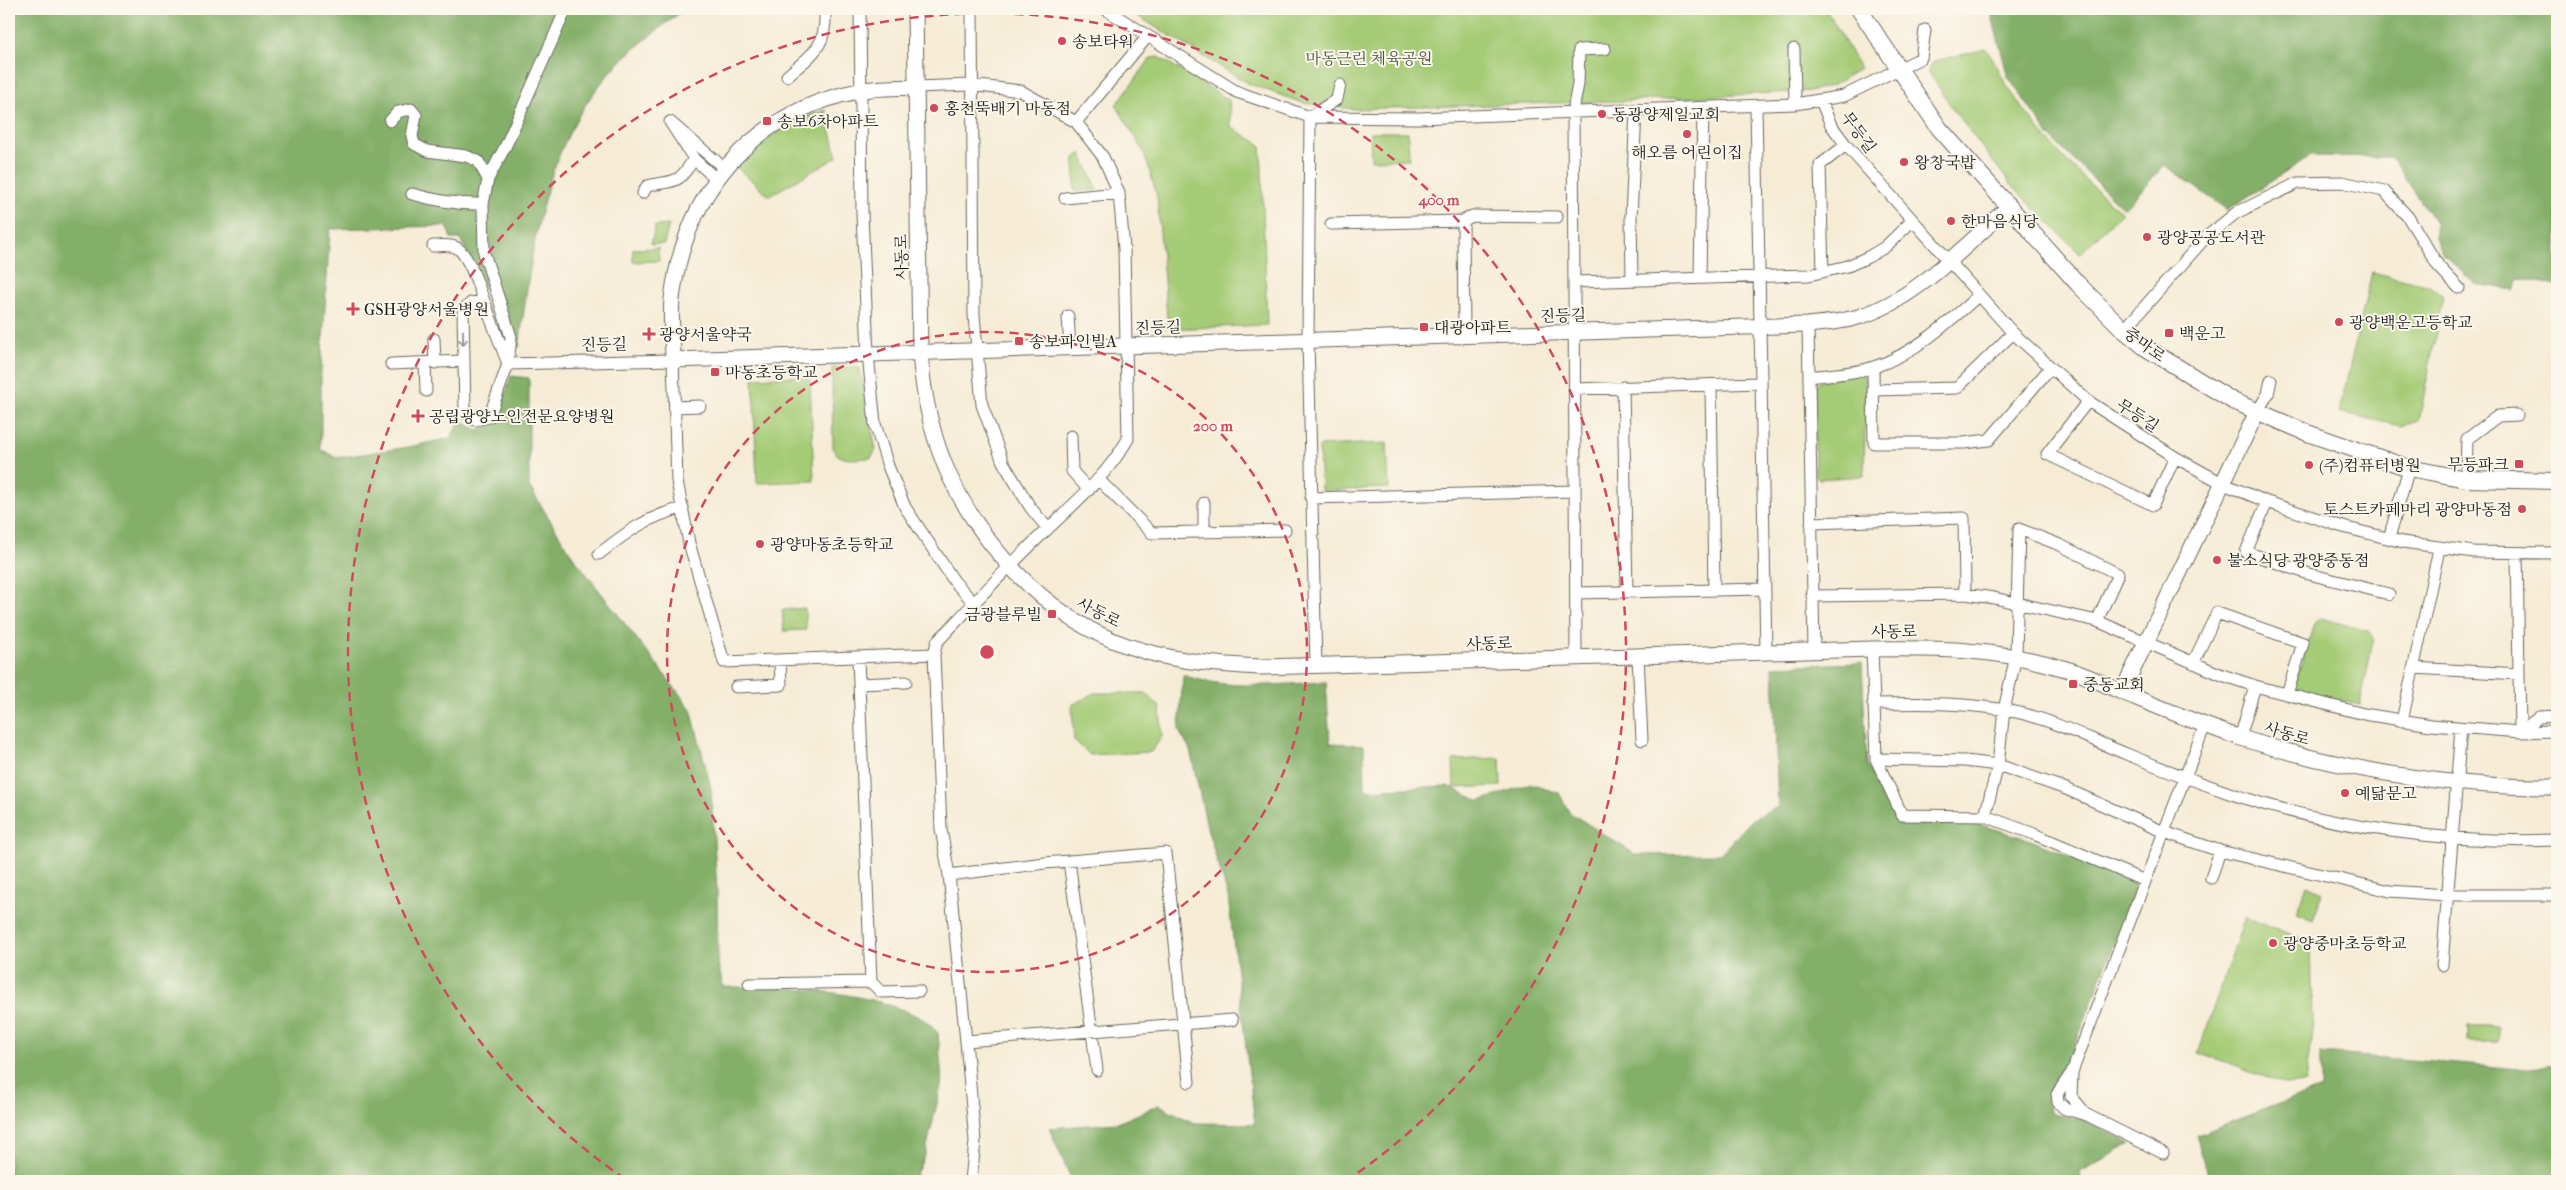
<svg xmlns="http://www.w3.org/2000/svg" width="2566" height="1190" viewBox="0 0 2566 1190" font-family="'IM FELL French Canon','Noto Serif KR',serif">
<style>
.green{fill:#a4cb76;stroke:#607449}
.forest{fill:#83af67;stroke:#506642}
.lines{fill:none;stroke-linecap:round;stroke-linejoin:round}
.minor-casing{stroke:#68655d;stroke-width:13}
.tertiary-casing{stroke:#68655d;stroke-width:17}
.secondary-casing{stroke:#68655d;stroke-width:18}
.minor{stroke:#fff;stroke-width:11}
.tertiary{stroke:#fff;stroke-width:15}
.secondary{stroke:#fff;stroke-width:16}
.oneway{stroke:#999}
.ring{fill:none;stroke:#d1495b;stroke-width:2.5;stroke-dasharray:9 6}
.poi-dot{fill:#d1495b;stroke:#fbf7ec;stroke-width:2}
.labels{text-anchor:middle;stroke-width:4;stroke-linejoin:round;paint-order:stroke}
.poi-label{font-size:16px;fill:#1c1c1c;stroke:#fbf7ec;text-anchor:start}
.park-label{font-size:16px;fill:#4c593c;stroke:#fbf7ec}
.street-label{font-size:16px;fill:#1c1c1c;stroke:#fbf7ec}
.centre{fill:#d1495b;stroke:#fbf7ec;stroke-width:2.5}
.ring-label{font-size:15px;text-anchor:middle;font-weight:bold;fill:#d1495b;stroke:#fbf7ec;stroke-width:4;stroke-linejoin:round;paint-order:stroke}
</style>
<rect width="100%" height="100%" fill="#fbf7ec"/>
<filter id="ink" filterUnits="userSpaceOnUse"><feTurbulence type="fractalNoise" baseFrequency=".02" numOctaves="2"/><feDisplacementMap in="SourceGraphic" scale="10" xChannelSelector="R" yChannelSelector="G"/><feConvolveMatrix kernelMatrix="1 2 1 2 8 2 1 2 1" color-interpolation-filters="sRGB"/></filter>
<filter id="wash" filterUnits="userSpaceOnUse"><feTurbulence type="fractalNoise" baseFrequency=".0096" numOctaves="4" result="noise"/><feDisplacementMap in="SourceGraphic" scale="20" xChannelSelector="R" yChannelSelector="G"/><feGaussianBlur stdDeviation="1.12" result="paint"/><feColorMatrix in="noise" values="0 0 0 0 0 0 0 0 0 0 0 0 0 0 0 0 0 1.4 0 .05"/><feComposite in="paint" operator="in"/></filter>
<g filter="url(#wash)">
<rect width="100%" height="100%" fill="#f6ecd6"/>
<path class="green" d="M1126,9H1826L1860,68L1832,86L1809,91L1624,101L1355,109L1303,103L1249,84Z
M1986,49C1997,62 2001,78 2011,92C2042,136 2079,178 2122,212L2080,254L2012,186L1955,112L1928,71L1934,61Z
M1159,57L1229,100L1231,127L1261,145L1267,325L1168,329L1157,196L1144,152L1116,105L1151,58Z
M826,110L837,157L769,196L736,167C762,141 790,120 826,110Z
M1370,132H1408L1409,159L1371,160Z
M1081,153L1098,190L1075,191L1074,159Z
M669,225L664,244H651L655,226Z
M658,248L659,261L633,262V249Z
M2372,272L2430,286L2443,296L2419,421L2401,426L2339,412Z
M855,367L860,369L876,450L871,458C858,458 840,463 833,449L832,368Z
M1860,374L1866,379L1864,476L1819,479L1815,475L1814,386L1820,381Z
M804,376L810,380L814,481L757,483L753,378Z
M1387,443L1389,488L1321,491L1319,446Z
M805,608L806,630L784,631L782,610Z
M2321,618L2368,631L2374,637L2360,705L2299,692L2294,686L2314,624Z
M1095,693H1146L1160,707L1162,737L1151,752L1090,755L1074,740L1072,705Z
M1500,758L1501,786L1454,788L1453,760Z
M2306,885L2323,892L2313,920L2296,913Z
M2245,917L2311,942L2313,1024L2305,1083L2286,1085L2198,1053Z
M2468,1026H2498V1042H2468Z"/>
<path class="forest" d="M9,9H685C659,29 630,49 608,75C540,154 533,248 519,347H514L460,239H451L447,226L330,229L321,370V449L336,458L409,447L450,438L461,421L477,430L496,423L511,376L529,378V486L571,554L691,709L711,788L717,892L718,963L723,987C784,987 861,989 917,1016C925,1019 932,1027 938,1033L942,1082L925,1155L913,1181H9Z
M1990,9H2557V285L2519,279L2514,290L2475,284L2445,256L2435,239V222L2391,157L2310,156L2227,210L2165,165L2124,209L2050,137L2008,77Z
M1862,663L1867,766L1899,823L1977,824L2028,839L2137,884L2068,1063L2046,1101L2051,1114L2085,1120L2130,1144L2080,1172L2081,1181H1072L1049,1128L1118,1123L1159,1105L1194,1123L1255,1124L1228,896L1208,831L1190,750L1179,731L1183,675C1227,691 1280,684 1326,682L1330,743L1364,745L1365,790L1447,786L1480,801L1529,784L1559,793L1569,812L1636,855L1720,854L1753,819L1778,807L1773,666Z
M2321,1053L2520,1069L2557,1065V1181H2210L2196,1135L2321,1088Z"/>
</g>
<g filter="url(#ink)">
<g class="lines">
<g class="minor-casing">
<path id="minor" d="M860,9L862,213L868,354L875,424L888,466L905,507L954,581L974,603
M972,9L974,315L982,405L1003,462L1030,507L1048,529
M1105,9L1237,92L1310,117L1418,118L1795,104L1844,96L1921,58L1925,30
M1794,49L1795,104
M787,76C814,53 827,47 825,9
M915,87L971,85L1021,91L1076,122L1148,36
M1821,101L1831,125L1846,145L2013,333L2088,401L2175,457L2224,484L2267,502L2343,527L2403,542L2474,552L2557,553
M1756,106L1766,652
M390,121L398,112L411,109L416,115L412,136L414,144L427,151L466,156L478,161L488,179
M716,179L694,159L670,122L724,168
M643,193L647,186C676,179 676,187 694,159
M412,194C437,201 458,205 483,204L484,253L511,337L508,364L489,417L475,420L465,413L463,310L471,303L484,301L508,364
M1065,198L1119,193
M483,204L488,179L506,145L566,9
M1331,224L1463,221
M433,246C441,246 450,244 457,248C469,255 479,288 484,301
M1823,272L1820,165L1846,145
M1700,278L1703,109
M1632,280L1631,217L1636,111
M1574,282L1809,275L1848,266L1868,257L1885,247L1912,221
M1068,316L1070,348
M1808,325L1814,651
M2124,330L2205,238L2236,213L2298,183L2342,182L2384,191L2408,217L2439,267L2459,288
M1464,335L1463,221L1472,216L1557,217
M434,339L435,363
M425,363L426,391
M391,364L463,361
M508,364L673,360L677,481L689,543L724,662L934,654L937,642C970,607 1002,573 1036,540C1069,508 1105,479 1128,439L1124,249L1119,193L1103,157L1076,122
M1873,367L1874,443H1964L1989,440L2050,368
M1809,377C1829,374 1854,374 1874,367C1914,354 1948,323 1979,295
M1711,385L1714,590
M1623,387L1627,592
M1575,389L1759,383
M1873,390L1957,388L2013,333
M2088,401L2047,454L2153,505L2175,457
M675,407L700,406
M2257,412L2268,394L2271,380
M1071,436L1072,471L1089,490
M1098,479L1152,533L1285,530
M2466,479L2467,439L2498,416L2517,415
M1311,498L1575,491
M2267,502L2246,552L2309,574L2389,594
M1204,503V532
M1811,523L1964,518L1965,594
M2389,538L2409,468
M599,554C627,532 648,516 683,508
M2517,554L2520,732
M1576,593L1764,589
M1812,596L1965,594L1994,598L2097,621L2222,675L2255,686L2364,714L2431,725L2520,732L2557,731
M1872,649L1876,759L1902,815L1985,816L2034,834L2145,881
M934,654L941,829L949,875L966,1041L1232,1020
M1638,656L1642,740
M858,658L871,982
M1576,658L1573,111L1578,84L1579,50L1605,49
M2193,663L2217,613L2303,643L2287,694
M1316,666L1308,340L1310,117L1337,99L1340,85
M2413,668L2519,674
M859,684L906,682
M736,687L781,685L780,660
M1873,704C1922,703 1972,702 2020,713C2058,722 2093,741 2129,755C2163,769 2198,782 2232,794C2331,828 2453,844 2557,840
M2402,721L2439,549
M2520,732L2539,717L2557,716
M2240,738L2255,686
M1876,759L1965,761L1998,765L2066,789L2164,832L2220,851L2390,891L2446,895H2557
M1985,816L1998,765L2004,710L2016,656L2019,529L2060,545L2118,574L2097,621
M1069,861L1097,1070
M949,875L1045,863L1166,853L1189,1082
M2211,878L2220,851
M2442,965L2461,728
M749,984L871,982L881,992L919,991
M966,1041L975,1141L971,1181
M2072,1074L2071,1096L2086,1114
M2163,1153L2087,1115L2065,1109L2058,1102L2057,1094L2072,1072L2205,725"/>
</g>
<g class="tertiary-casing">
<path id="tertiary" d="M915,9L920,352C923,394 932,438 950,477C987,555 1058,628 1144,651C1181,662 1221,665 1260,667L1872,649C1940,648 2000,649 2066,669C2085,674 2103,684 2122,692C2161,708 2201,725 2241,738C2343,770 2450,788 2557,787
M915,87C896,88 877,87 858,91C751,113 685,192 672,299C670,318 673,340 673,360L1808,325C1826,323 1844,322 1861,316C1917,299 1966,244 2009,207
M2122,692L2257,412"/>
</g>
<g class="secondary-casing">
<path id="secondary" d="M1859,9L1939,128L2078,284L2124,330L2146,348L2233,401L2310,434L2409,468L2466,479L2557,481"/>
</g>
<use href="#minor" class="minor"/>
<use href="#tertiary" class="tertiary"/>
<use href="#secondary" class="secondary"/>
</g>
<defs><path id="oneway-shaft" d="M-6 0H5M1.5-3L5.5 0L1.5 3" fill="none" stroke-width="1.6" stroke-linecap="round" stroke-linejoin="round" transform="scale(1.25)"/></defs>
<use class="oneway" href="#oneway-shaft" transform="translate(463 338) rotate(90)"/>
</g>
<g class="ring">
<circle cx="987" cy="652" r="320"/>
<path d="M625 1179A639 639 0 1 1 1349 1179"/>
</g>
<g class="poi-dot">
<circle cx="1062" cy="41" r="5"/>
<circle cx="934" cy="108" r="5"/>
<circle cx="1602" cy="114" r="5"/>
<rect x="762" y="116" width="10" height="10" rx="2.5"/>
<circle cx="1687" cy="134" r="5"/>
<circle cx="1904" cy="162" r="5"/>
<circle cx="1951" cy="221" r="5"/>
<circle cx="2147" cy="237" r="5"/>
<path d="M350.5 301.5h5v5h5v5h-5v5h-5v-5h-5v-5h5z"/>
<circle cx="2339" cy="322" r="5"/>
<rect x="1419" y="322" width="10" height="10" rx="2.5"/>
<rect x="2164" y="328" width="10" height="10" rx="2.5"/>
<path d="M646.5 326.5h5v5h5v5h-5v5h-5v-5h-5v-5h5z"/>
<rect x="1014" y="336" width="10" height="10" rx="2.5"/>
<rect x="710" y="367" width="10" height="10" rx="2.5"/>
<path d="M415.5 408.5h5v5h5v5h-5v5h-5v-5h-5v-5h5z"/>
<rect x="2514" y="459" width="10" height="10" rx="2.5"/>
<circle cx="2309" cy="465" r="5"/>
<circle cx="2522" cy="509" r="5"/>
<circle cx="760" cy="544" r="5"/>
<circle cx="2217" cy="560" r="5"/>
<rect x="1047" y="609" width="10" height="10" rx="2.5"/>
<rect x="2068" y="679" width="10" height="10" rx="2.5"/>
<circle cx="2345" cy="793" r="5"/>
<circle cx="2273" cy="943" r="5"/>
</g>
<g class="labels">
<g class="poi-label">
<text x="1072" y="47">송보타워</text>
<text x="944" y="114">홍천뚝배기 마동점</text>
<text x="1612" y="120">동광양제일교회</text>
<text x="777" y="127">송보6차아파트</text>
<text x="1687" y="158" text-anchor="middle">해오름 어린이집</text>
<text x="1914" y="168">왕창국밥</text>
<text x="1961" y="227">한마음식당</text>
<text x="2157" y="243">광양공공도서관</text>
<text x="364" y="315">GSH광양서울병원</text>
<text x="2349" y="328">광양백운고등학교</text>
<text x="1434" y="333">대광아파트</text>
<text x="2179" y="339">백운고</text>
<text x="659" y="340">광양서울약국</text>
<text x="1029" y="347">송보파인빌A</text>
<text x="725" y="378">마동초등학교</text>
<text x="429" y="422">공립광양노인전문요양병원</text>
<text x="2509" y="470" text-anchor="end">무등파크</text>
<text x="2319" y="471">(주)컴퓨터병원</text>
<text x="2512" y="515" text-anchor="end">토스트카페마리 광양마동점</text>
<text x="770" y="550">광양마동초등학교</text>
<text x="2227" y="566">불소식당 광양중동점</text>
<text x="1042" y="620" text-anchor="end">금광블루빌</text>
<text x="2083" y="690">중동교회</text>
<text x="2355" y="799">예닮문고</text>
<text x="2283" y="949">광양중마초등학교</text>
</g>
<g class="park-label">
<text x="1369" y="64">마동근린 체육공원</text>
</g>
<g class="street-label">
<text transform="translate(1859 132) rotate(54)" y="6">무등길</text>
<text transform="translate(901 257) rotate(-91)" y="6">사동로</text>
<text transform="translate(1563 315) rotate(-2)" y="6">진등길</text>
<text transform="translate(1158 327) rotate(-2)" y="6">진등길</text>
<text transform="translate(604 344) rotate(-1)" y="6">진등길</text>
<text transform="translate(2145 344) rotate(36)" y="6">중마로</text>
<text transform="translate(2138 415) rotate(33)" y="6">무등길</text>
<text transform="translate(1099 612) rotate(27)" y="6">사동로</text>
<text transform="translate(1894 631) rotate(-1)" y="6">사동로</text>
<text transform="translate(1489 643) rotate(-2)" y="6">사동로</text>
<text transform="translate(2287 733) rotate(16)" y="6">사동로</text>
</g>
</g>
<circle cx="987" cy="652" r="8" class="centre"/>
<g class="ring-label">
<text x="1439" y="205">400 m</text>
<text x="1213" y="431">200 m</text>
</g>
<rect width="2566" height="1190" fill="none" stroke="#fbf7ec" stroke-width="30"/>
</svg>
